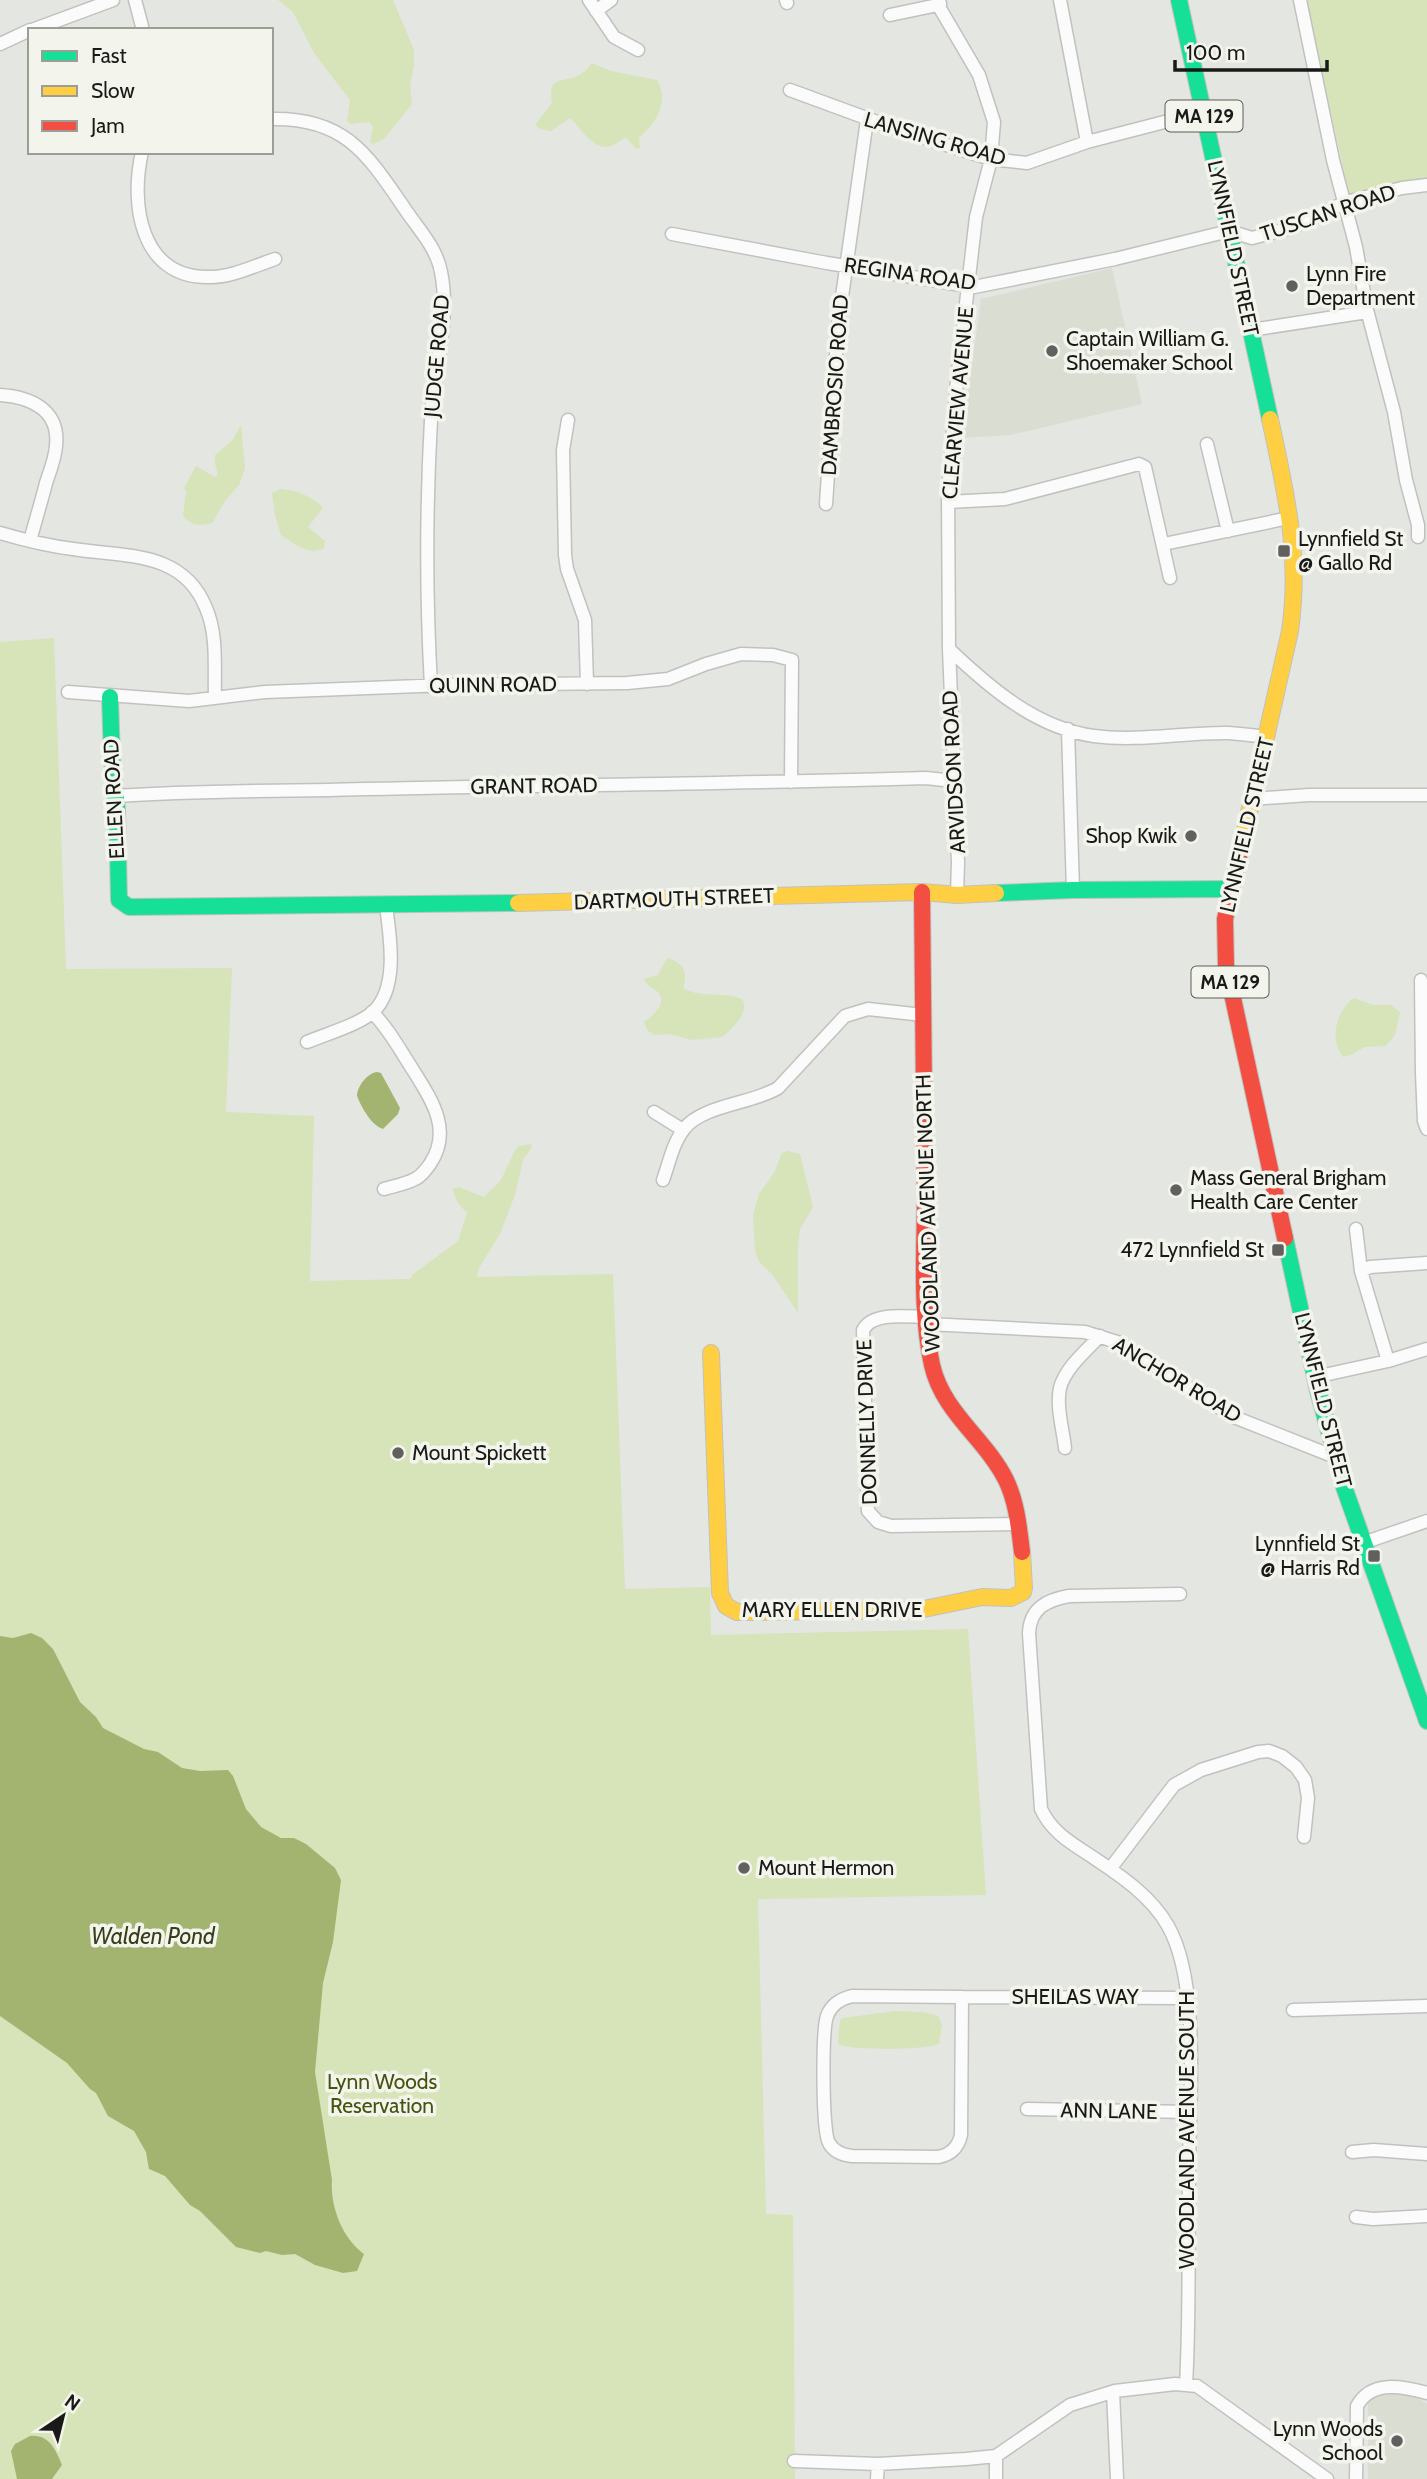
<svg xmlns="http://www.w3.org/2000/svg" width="1427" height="2479" viewBox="0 0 1427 2479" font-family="Cabin,sans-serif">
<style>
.built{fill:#d9ddd2}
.green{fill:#d7e3b8}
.water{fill:#a3b471}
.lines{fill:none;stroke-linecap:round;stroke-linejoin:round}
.street-casing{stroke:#c1c2bf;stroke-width:15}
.fast-casing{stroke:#c1c2bf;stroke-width:18}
.slow-casing{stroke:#c1c2bf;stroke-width:18}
.jam-casing{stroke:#c1c2bf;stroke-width:18}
.street{stroke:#fbfbfb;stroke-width:12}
.fast{stroke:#16e098;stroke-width:16}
.slow{stroke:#ffcf43;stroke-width:16}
.jam{stroke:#f24e42;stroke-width:16}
.poi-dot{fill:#60615e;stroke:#f3f5ed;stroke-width:2.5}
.labels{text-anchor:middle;stroke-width:7;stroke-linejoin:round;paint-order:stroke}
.shield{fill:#f3f5ed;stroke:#5a5c57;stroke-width:2}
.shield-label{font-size:19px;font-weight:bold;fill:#191a17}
.street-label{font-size:21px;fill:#191a17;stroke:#f3f5ed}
.poi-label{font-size:21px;fill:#191a17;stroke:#f3f5ed;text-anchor:start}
.park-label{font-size:21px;fill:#44530e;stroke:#f3f5ed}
.water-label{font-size:23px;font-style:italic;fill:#363f18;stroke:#f3f5ed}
</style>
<rect width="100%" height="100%" fill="#e4e6e2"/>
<path class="built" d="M1112,268L1142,404L1011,435L962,438L981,299Z
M1375,2392L1413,2395L1427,2404V2479H1368V2402L1369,2396Z"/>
<path class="green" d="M278,0H393L414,50V66L410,84L412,104L384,139L373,144L370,142L373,127L369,122L350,124L347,121L350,100L314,53L293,12Z
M1306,0H1427V178L1349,194Z
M592,63L611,71L657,80C670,103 656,122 639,138L640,148L637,149L626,138C620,140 617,144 611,146C593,151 581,128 570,118L551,131L540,129L535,125L552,103C547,74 563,84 579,75C585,73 588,67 592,63Z
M241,425L245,468L239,485L225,501L212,523C199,526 192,526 183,516L186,491L184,488L196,466L215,477L218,474L215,464V455L232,441Z
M280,489C296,490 313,496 323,508L308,527L325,541L324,548C308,556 295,544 281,535L275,515L272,493Z
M54,638L66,969L232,968L226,1112L314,1116L310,1281L410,1279L413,1274L458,1241L467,1213L458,1203L452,1189L459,1187L484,1197L501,1180L515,1150L519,1146L531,1144L532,1147L523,1160L515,1195L500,1234L479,1268L477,1277L613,1274L625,1589L710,1587L711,1635L968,1629L986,1895L758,1899L766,2214L793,2215L795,2479H0V642Z
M667,958C683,962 689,973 683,988C701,999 726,991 742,999C750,1013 733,1028 722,1037L692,1040L670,1034L654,1035L647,1030L644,1022C651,1017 666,1005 660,995C656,987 647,988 644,979L658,975Z
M1354,998L1373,1005H1392L1400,1013L1395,1035L1386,1046L1365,1047L1351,1055L1343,1057C1329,1039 1336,1011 1354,998Z
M788,1151L800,1154L813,1207L800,1229L798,1248V1313L772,1274L759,1262L755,1251L753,1215L759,1194L774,1173L782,1153Z
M895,2011L923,2012L938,2016L942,2025L939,2044C925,2050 852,2051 838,2044L840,2020L843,2018Z"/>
<path class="water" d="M377,1072L381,1073L400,1108L398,1114L383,1129C371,1125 362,1108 357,1096C357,1087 367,1073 377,1072Z
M31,1633L42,1638L53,1649L80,1702L96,1717L103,1728L144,1749L158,1752L182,1768L200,1771L228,1770L233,1776L246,1809L261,1827L281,1838H294L306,1844L335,1868L341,1880L333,1942L323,1983L315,2072L332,2180C330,2206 342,2238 364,2254L357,2271L343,2273L315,2265L295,2254L282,2255L266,2251L260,2253L236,2247L200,2211L190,2205L165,2176L149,2169L146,2152L134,2131L108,2116L96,2093L90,2089L67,2063L0,2016V1636L13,1638Z
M30,2436C49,2434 56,2450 62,2465L52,2479H17L11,2451L15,2444Z"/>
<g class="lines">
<g class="street-casing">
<path id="street" d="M135,0L143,30
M589,0L614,37L638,50
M786,0L787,3
M939,0L940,4L938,5L979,75L994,122L991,159L976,217L957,381L948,492L949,649L958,862L957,895
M1060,0L1087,142
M1300,0L1333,160L1356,247L1367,310L1394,412L1406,480L1418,525V537
M596,11L611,0
M890,15L938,5
M32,30L113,0
M0,44L30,30
M790,90L896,129L991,159L1027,163L1087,142L1203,112
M271,119C347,117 369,157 407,212C420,231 437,249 441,272C451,322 433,370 431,420C426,508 426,597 431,686
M142,152C130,203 140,277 207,277C230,278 254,266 275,259
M672,234L827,263L974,287L1115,259L1229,231L1252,238L1291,228L1346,202L1402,188L1427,185
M1251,330L1367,312
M0,395C31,397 60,410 56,446C55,459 50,471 46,483C41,503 35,522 30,541
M568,420L563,450L565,555L567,569L585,620L587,684
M1207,444L1228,531
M948,502L1005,499L1139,464L1145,467L1170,578
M826,504L838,325L867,120
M0,533C24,540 48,546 73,549C124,557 183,550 206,608C218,635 214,669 215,698
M1164,544L1289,518
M949,649C990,688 1036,728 1094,736C1139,742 1184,732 1229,733C1241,734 1254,735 1266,737
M68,692L189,701L265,692L445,685L627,683L668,679L706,664L741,654L773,655L792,660L791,782
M1068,729L1073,890
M116,796C186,791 257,791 328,790C527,785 727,784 926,778L953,781
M1252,799L1309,795H1427
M1421,980L1422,1073L1424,1121L1427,1129
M372,1012C389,1029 400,1050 413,1070C431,1099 453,1130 430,1164C426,1169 422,1176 415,1179C406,1184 394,1186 384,1189
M307,1042C326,1034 358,1025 373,1012C399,988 390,936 386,906
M654,1112L683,1130
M663,1180C669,1163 673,1143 684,1129C702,1105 752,1104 778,1088L845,1016L868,1009L923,1015
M1356,1229L1361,1271L1388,1361
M1361,1271L1370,1267L1427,1263
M928,1317C908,1317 873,1311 863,1330L868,1511L878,1522L891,1526L1019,1524
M928,1324L1085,1332L1120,1343L1234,1417L1335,1457
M1315,1377L1388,1361L1427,1349
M1065,1448C1063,1430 1056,1406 1060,1388C1065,1368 1087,1350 1100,1336
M1363,1543L1427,1521
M1180,1594L1069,1596C1047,1600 1030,1608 1029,1633L1041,1809C1052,1833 1073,1844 1094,1858C1121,1876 1152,1897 1168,1926C1201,1984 1189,2104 1189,2172C1188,2243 1190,2314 1186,2385
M1110,1869L1174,1785L1201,1770L1258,1752L1269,1751L1282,1756L1296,1767L1305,1780L1308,1798L1304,1837
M962,1997L852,1996C840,1999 831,2005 827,2016C822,2031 822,2132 829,2143C834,2152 842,2155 852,2156L938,2157C950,2155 958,2148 961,2135L962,1997L1187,1998
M1293,2010L1427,2006
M1027,2109L1190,2112
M1352,2152L1374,2150L1427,2154
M1356,2217L1373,2219L1427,2216
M1113,2392L1117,2479
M996,2456V2479
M794,2461L878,2464L966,2459L996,2456L1070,2405L1115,2391L1175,2384L1197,2386L1327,2479
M877,2479L878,2464
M1356,2479L1357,2406C1371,2380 1402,2386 1427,2393"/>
</g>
<g class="fast-casing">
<path id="fast" d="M1179,0L1270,419
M110,697L112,759L117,809L119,900L129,907L518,903
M996,893L1073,890L1230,889
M1285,1238L1318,1391L1344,1487L1427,1721"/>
</g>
<g class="slow-casing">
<path id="slow" d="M1239,857L1290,631C1301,553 1286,495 1270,419
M518,903L922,892L957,895L996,893
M711,1353L720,1593L726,1606L737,1612L919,1610L982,1597L1011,1598L1023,1592L1024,1588L1022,1552"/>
</g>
<g class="jam-casing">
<path id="jam" d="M1239,857L1225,919L1226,966L1285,1238
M922,892C923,993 924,1094 925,1195C925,1251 920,1310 932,1365C943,1413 985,1438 1006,1480C1017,1503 1019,1528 1022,1552"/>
</g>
<use href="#street" class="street"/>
<use href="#fast" class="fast"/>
<use href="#slow" class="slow"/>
<use href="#jam" class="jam"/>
</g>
<g class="poi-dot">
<circle cx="1292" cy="286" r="7"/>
<circle cx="1052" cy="351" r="7"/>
<rect x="1277" y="544" width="14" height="14" rx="3.5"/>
<circle cx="1191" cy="836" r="7"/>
<circle cx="1176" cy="1190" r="7"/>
<rect x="1271" y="1243" width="14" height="14" rx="3.5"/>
<circle cx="398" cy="1453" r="7"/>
<rect x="1367" y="1549" width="14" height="14" rx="3.5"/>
<circle cx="744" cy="1868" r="7"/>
<circle cx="1397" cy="2441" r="7"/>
</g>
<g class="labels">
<g class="shield">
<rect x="1165.5" y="100.5" width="77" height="31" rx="5"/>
<rect x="1191.5" y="966.5" width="77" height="31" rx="5"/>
</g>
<g class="shield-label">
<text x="1204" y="123">MA 129</text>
<text x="1230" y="989">MA 129</text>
</g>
<g class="street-label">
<text transform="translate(935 139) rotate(16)" y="7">LANSING ROAD</text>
<text transform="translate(1328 213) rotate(-18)" y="7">TUSCAN ROAD</text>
<text transform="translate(1233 248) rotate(78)" y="7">LYNNFIELD STREET</text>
<text transform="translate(910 274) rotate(8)" y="7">REGINA ROAD</text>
<text transform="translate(437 356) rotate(-85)" y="7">JUDGE ROAD</text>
<text transform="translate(835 385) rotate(-86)" y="7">DAMBROSIO ROAD</text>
<text transform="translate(958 403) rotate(-85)" y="7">CLEARVIEW AVENUE</text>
<text transform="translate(493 685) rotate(-1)" y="7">QUINN ROAD</text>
<text transform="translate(954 772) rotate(-93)" y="7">ARVIDSON ROAD</text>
<text transform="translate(534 786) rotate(-1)" y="7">GRANT ROAD</text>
<text transform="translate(114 799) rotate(-93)" y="7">ELLEN ROAD</text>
<text transform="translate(1247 825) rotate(-77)" y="7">LYNNFIELD STREET</text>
<text transform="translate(674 899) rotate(-2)" y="7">DARTMOUTH STREET</text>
<text transform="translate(928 1213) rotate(-92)" y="7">WOODLAND AVENUE NORTH</text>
<text transform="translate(1177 1380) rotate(31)" y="7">ANCHOR ROAD</text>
<text transform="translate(1323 1400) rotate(76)" y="7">LYNNFIELD STREET</text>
<text transform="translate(867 1422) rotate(-92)" y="7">DONNELLY DRIVE</text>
<text x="832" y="1617">MARY ELLEN DRIVE</text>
<text x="1075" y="2004">SHEILAS WAY</text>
<text transform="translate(1109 2111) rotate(1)" y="7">ANN LANE</text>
<text transform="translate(1187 2130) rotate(-90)" y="7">WOODLAND AVENUE SOUTH</text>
</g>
<g class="poi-label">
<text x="1306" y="281">Lynn Fire<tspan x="1306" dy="24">Department</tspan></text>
<text x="1066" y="346">Captain William G.<tspan x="1066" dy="24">Shoemaker School</tspan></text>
<text x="1298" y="546">Lynnfield St<tspan x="1298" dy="24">@ Gallo Rd</tspan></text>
<text x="1177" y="843" text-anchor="end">Shop Kwik</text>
<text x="1190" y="1185">Mass General Brigham<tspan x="1190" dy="24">Health Care Center</tspan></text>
<text x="1264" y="1257" text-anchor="end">472 Lynnfield St</text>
<text x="412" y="1460">Mount Spickett</text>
<text x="1360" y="1551" text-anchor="end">Lynnfield St<tspan x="1360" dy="24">@ Harris Rd</tspan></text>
<text x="758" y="1875">Mount Hermon</text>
<text x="1383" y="2436" text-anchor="end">Lynn Woods<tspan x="1383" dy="24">School</tspan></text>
</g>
<g class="park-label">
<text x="382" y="2089">Lynn Woods<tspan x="382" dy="24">Reservation</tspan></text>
</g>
<g class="water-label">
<text x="153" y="1944">Walden Pond</text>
</g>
</g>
<rect x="28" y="28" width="245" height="126" fill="#f3f5ed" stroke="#9c9d97" stroke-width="2"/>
<rect x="42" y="51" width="35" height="10" fill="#16e098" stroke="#9c9d97" stroke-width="2"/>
<text x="91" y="63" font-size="21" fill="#191a17">Fast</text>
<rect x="42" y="86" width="35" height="10" fill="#ffcf43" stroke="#9c9d97" stroke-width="2"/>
<text x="91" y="98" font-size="21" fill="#191a17">Slow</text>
<rect x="42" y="121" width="35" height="10" fill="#f24e42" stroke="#9c9d97" stroke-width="2"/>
<text x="91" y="133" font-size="21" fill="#191a17">Jam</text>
<g transform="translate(63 2416) rotate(35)" stroke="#f3f5ed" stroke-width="5" paint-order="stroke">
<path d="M0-5L12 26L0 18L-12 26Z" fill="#191a17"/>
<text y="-10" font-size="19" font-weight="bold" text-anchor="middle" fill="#191a17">N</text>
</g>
<path d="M1175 60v10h152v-10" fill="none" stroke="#191a17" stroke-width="3.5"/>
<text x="1186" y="60" font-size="21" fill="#191a17" stroke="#f3f5ed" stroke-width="5" paint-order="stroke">100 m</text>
</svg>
